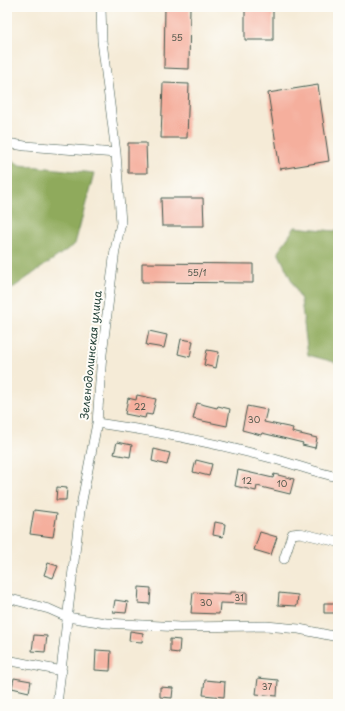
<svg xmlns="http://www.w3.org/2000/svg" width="345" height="711" viewBox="0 0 345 711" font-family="'Playpen Sans',sans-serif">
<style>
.forest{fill:#8faa5c;stroke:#577448}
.building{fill:#f5af9d}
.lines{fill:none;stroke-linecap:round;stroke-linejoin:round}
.minor-casing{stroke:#3f574c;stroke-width:10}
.minor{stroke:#fff;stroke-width:9}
.labels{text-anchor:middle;stroke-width:4;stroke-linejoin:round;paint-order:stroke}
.number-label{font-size:9px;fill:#545a4e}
.street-label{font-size:11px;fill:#1f3d34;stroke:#fdfcf7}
</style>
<rect width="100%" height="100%" fill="#fdfcf7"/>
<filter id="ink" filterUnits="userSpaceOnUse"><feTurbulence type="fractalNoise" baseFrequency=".025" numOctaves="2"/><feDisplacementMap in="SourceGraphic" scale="8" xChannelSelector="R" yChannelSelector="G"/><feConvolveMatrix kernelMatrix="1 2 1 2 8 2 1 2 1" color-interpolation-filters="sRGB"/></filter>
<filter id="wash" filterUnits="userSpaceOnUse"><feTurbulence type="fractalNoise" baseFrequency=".012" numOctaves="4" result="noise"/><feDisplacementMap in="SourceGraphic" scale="16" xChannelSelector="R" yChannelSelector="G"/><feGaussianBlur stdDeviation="0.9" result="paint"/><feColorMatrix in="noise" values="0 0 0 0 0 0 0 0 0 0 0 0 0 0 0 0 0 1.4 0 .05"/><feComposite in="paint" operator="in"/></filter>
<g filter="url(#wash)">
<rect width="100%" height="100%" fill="#f5ebd7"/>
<path class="forest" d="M7,157L20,165L94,173L75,244L7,292Z
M295,227L334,231L338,229V363L308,355L301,300L278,252Z"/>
<g id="blocks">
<path class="building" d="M165,7H190L189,69L164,68Z
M245,7H273V40H245Z
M163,83L189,84L187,138H161Z
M318,85L329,161L280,169L268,93Z
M128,143H146L147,173H128Z
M161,198H203L204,226H162Z
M142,263L253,264V283L142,282Z
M149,331L167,335L164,348L146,345Z
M181,339L193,341L190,357L178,354Z
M207,350L219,352L216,368L204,365Z
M137,395L156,399L152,415L146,414L145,418L125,414L128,398L136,400Z
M197,403L217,408L218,406L230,409L227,426L193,419Z
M247,406L267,410L264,422L293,428L292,432L317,438L315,448L302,445L303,443L262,433L261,435L242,430Z
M117,442L132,445L130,457L114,454Z
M154,449L170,453L167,465L152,461Z
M196,460L212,464L209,476L193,472Z
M238,470L273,478L274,474L294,479L290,494L257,486L256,491L235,486Z
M57,487L67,488L66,500H56Z
M34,510L57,513L53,537L30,534Z
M215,522L225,524L223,537L213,535Z
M260,532L277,537L271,555L254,550Z
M48,563L58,566L53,578L44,575Z
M139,587L151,588L150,604L138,603Z
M193,592L231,594V592H247V604L220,603L219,614L191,613Z
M279,593L298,595L297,606L278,605Z
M115,600L128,602L126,613L113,612Z
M324,603H338L337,613H324Z
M130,631L143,633L142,642L129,641Z
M34,635L47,636L45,652L32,651Z
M170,639L180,640L179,653L170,652Z
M96,650L111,651L110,671L95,670Z
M14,678L31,681L29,692L12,688Z
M258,678L278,680L277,696L256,694Z
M205,680L225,682L224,697L203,695Z
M160,687L173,688L172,698L160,697Z"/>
</g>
</g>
<g filter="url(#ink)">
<use href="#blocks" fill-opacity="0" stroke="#3f574c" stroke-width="1"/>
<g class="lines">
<g class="minor-casing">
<path id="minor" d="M7,143L25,146L116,153
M97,423C154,431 211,442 267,457C291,463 314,472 338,477
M284,559L292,534L300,533L338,542
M7,598L49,609L67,617L106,623L180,627L266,626L299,629L338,637
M7,660L62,671
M57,704L80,511L97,423L102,354L115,250L121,223L116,153L102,41L101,7"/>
</g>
<use href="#minor" class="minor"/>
</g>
</g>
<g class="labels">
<g class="number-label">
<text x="177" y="41">55</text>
<text x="197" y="276">55/1</text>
<text x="140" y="410">22</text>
<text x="254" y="423">30</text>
<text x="247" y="484">12</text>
<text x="282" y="487">10</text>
<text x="239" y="601">31</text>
<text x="206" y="606">30</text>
<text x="267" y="690">37</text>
</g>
<g class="street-label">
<text transform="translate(91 355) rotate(-84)" y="4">Зеленодолинская улица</text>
</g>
</g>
<rect width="345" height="711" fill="none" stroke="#fdfcf7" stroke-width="24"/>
</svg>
